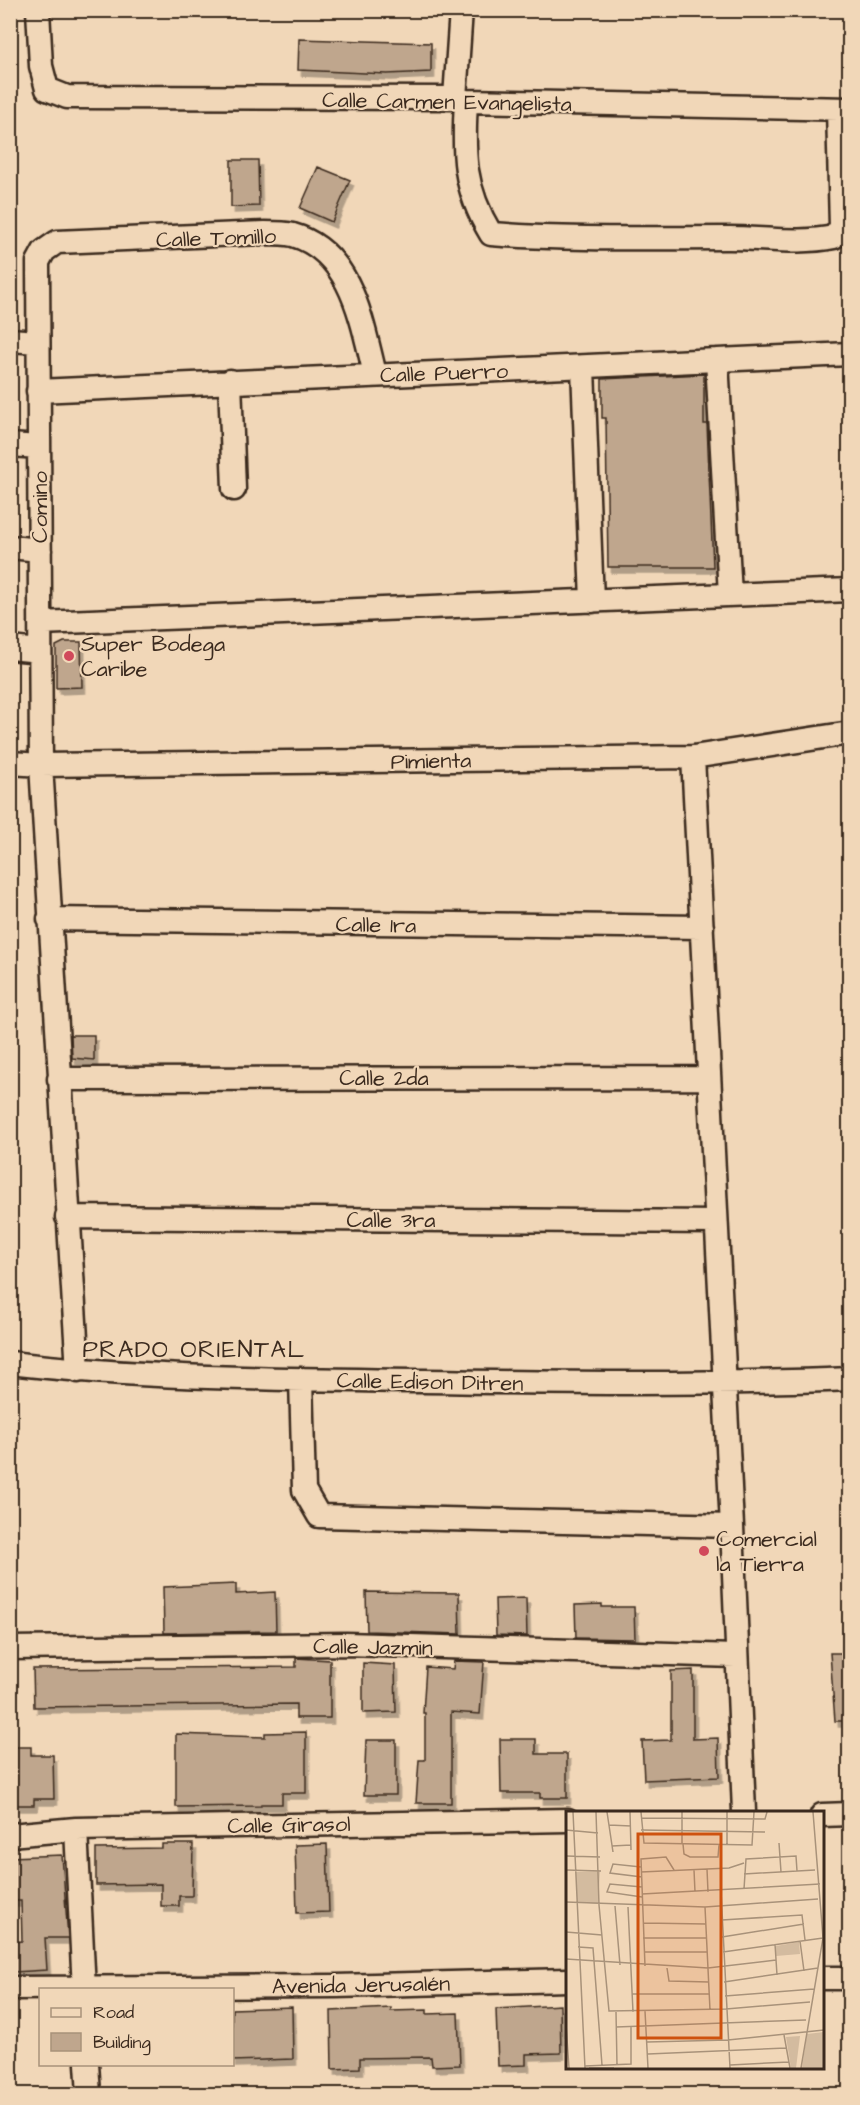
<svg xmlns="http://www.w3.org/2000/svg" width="860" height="2105" viewBox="0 0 860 2105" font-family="'Architects Daughter',sans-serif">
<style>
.building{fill:#bfa68d;stroke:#3b2a1e;stroke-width:1.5;filter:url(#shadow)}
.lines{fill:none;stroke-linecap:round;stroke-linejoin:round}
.minor-casing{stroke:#3b2a1e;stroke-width:27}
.minor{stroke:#f1d7b8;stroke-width:22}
.poi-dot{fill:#d1495b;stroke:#f1d7b8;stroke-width:2}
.labels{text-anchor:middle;stroke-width:4.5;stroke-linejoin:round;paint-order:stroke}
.street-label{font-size:22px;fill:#3b2a1e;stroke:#f1d7b8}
.poi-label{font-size:22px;fill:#3b2a1e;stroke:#f1d7b8;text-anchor:start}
.neighbourhood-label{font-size:24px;letter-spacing:1.5px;fill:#3b2a1e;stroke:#f1d7b8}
.inset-road{fill:none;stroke:#a8927a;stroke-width:1.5}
.view{fill:#ce520f;fill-opacity:0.15;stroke:#ce520f;stroke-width:3}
.inset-edge{fill:none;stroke:#3b2a1e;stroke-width:3}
</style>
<defs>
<filter id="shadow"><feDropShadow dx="3.5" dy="6" stdDeviation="0" flood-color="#0004"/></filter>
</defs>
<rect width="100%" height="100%" fill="#f1d7b8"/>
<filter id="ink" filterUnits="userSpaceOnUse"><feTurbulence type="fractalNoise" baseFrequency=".0167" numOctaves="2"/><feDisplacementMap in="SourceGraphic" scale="12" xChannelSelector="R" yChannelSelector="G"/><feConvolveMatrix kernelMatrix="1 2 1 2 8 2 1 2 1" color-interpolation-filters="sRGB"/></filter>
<g filter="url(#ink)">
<path class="building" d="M299,39L431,43V72L387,74L298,70Z
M231,160H258L259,206L231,207Z
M318,167L350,180L332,222L300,208Z
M704,374V424H707L713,567H608L606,418H602V379Z
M64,642H81L82,687L56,688V646Z
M71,1035H94V1060L72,1058Z
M236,1584V1594L275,1592L276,1631L164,1633L163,1587Z
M366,1592L459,1593L460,1634L367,1631Z
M526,1598L527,1636L496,1635L495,1599Z
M602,1604V1607H634L635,1639L576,1638L575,1605Z
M830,1653H849V1721H835Z
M296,1658L330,1660V1718H296V1704L34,1707L33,1669L296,1667Z
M454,1661L484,1662L480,1714L451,1712V1803H416L419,1760H425V1713H423L426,1667L453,1669Z
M363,1663L395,1665L396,1712L363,1713Z
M693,1670V1739L718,1738L719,1777L644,1780L642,1741L671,1740V1671Z
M306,1732V1793H282V1804H261V1806L176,1807V1734L265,1737V1733Z
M500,1739H536V1754H567V1798H540V1793H501Z
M366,1740H396V1795H364Z
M15,1747H31V1755H53L54,1799H34V1805H15Z
M162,1844H193L192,1896H179V1906H161V1884L96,1885V1849L162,1848Z
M327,1844L329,1912L297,1913L295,1845Z
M62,1855L68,1938H45L47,1970L14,1972L12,1942L22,1941L21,1901H12L10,1857Z
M560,2005L561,2053L526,2054V2065L498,2066L496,2009Z
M292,2007L293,2059L232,2061V2009Z
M391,2008V2011L427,2010V2014L458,2013L460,2065L432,2066L431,2057L360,2058V2068L332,2069L331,2011Z"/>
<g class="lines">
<g class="minor-casing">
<path id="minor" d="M38,10L41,66L47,89L67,97L455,98L466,101L850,109
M455,98L461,10
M466,101C463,153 463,188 491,234C570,240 650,238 729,238C764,238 800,244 834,237L841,227L838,109
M10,340L38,342
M717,360L730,595
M583,368L592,601
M230,381L234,489
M38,391L850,354
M10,445L39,447
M10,547L40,550
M40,623L850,590
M10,648L40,651
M693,757L732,1526L744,1812
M10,763L41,765L693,757L850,733
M49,919L702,927
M59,1079L709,1078
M67,1217L716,1222
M10,1363C147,1379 286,1379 423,1381C565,1383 707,1385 850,1379
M78,1371L41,765L38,262L44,251L57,242L265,233C274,233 285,233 293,235C352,252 362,323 375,374
M301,1379L304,1490L319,1516L732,1526
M10,1648L346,1644L735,1656
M822,1815L850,1814
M76,1829L84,1990
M10,1835L76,1829L568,1820
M822,1978H850
M10,1988L336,1986L568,1980
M87,2064L89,2094"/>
</g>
<use href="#minor" class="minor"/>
</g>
</g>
<g class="poi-dot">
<circle cx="69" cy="656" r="6"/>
<circle cx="704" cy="1551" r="6"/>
</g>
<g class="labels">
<g class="street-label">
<text transform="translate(447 101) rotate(1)" y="8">Calle Carmen Evangelista</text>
<text transform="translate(216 237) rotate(-2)" y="8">Calle Tomillo</text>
<text transform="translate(444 372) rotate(-2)" y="8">Calle Puerro</text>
<text transform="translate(39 507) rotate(-90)" y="8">Comino</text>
<text transform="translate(431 760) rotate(-1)" y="8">Pimienta</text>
<text transform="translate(376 924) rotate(1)" y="8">Calle 1ra</text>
<text x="384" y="1085">Calle 2da</text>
<text x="391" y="1227">Calle 3ra</text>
<text transform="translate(430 1381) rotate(1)" y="8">Calle Edison Ditren</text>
<text transform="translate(373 1646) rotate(1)" y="8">Calle Jazmin</text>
<text transform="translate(289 1824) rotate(-1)" y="8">Calle Girasol</text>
<text transform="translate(361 1984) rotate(-1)" y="8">Avenida Jerusalén</text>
</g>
<g class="poi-label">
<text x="81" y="651">Super Bodega<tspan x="81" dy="25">Caribe</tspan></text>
<text x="716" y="1546">Comercial<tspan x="716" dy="25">la Tierra</tspan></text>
</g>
<g class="neighbourhood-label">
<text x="194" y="1357">PRADO ORIENTAL</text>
</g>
</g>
<g transform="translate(566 1811)">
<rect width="258" height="258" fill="#f1d7b8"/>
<path d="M34,60L32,93L11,91L10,61ZM233,131L234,143L210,145V135ZM258,221V257H236L241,223ZM234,225L230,257H225L220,226Z" fill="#d3bb9f"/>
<path class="inset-road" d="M7,1L19,257M30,1L33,94L43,200L160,198L244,191M41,1L47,41M64,1L65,39M75,1L78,32L186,34L188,1M75,7L199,8L201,1M43,14L65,15M0,19L32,22M75,19L199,21M213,32L215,61M116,33V1M117,33L118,43L124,46H152L153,34M161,34V1M46,35L65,34M0,45L34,46M75,56L47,53L44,62L76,66M141,58L142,81M0,59L35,60M128,59L129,81M75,61L163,57L178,52M178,63L249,59M76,76L44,73L41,81L76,86M178,78L180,48L230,45L231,60M155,80L164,257M76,83L254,73M0,91L139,96L252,88M49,95L54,154M62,96L67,201M139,96L144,199M156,109L236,104L239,129M77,112L140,113M0,121L36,124M156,126L238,113M77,127H140M234,130L238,160M209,133L211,164M12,136L27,137L36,254M78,141H141M157,141L257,127M0,148L142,157L210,149M79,155L75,48L100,46L108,59M101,157L103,170L143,171M158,171L252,157M66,183H143M159,185L248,178M79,200L82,257M50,201L51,254M0,213L3,257M50,216L240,209M218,224L224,257M81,231L162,229L258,219M82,243L220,237M164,254L223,251M19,255L65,253V215M23,257H48M235,257L257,127L247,1"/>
<path class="view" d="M72,23H155V227H72Z"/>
<rect width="258" height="258" class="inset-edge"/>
</g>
<rect width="860" height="2105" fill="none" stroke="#f1d7b8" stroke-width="36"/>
<rect x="18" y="18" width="824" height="2069" fill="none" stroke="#3b2a1e" stroke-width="2" filter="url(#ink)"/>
<rect x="39" y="1988" width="195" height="78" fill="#f1d7b8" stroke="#a8927a" stroke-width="1.5"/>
<rect x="51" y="2008" width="30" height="9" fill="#f1d7b8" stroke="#a8927a" stroke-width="1.5"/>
<text x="93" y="2018" font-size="18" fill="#3b2a1e">Road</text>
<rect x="51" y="2033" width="30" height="18" fill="#bfa68d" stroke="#a8927a" stroke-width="1.5"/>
<text x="93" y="2048" font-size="18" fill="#3b2a1e">Building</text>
</svg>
